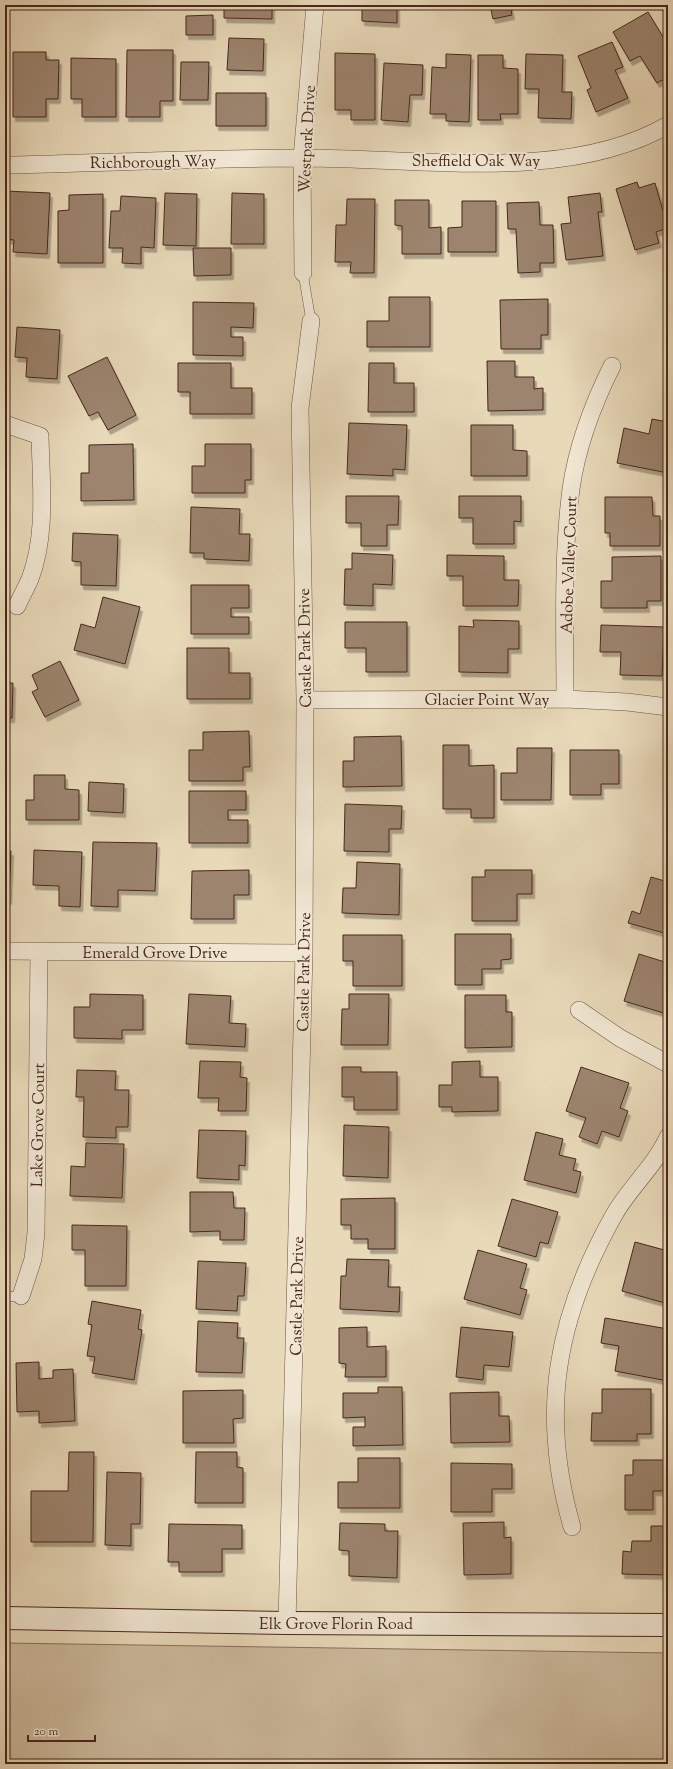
<svg xmlns="http://www.w3.org/2000/svg" width="673" height="1769" viewBox="0 0 673 1769" font-family="'Sorts Mill Goudy',serif">
<style>
.green{fill:#cdbb9e;stroke:#8b715d}
.building{fill:#9c846e;stroke:#49271c;filter:url(#shadow)}
.lines{fill:none;stroke-linecap:round;stroke-linejoin:round}
.lane-casing{stroke:#715443;stroke-width:10}
.street-casing{stroke:#715443;stroke-width:18}
.secondary-casing{stroke:#49271c;stroke-width:24}
.lane{stroke:#f0e6d2;stroke-width:9}
.street{stroke:#f0e6d2;stroke-width:17}
.secondary{stroke:#f0e6d2;stroke-width:22}
.labels{text-anchor:middle;stroke-width:4;stroke-linejoin:round;paint-order:stroke}
.street-label{font-size:16px;fill:#49271c;stroke:#f0e6d2}
</style>
<defs>
<filter id="shadow"><feDropShadow dx="2.5" dy="4.5" stdDeviation="0" flood-color="#0004"/></filter>
</defs>
<rect width="100%" height="100%" fill="#e8d9b9"/>
<filter id="stains"><feTurbulence type="fractalNoise" baseFrequency=".005" numOctaves="4"/><feColorMatrix values="0 0 0 0 .2 0 0 0 0 .09 0 0 0 0 .02 0 0 0 .5 -.17"/></filter>
<radialGradient id="worn" r=".72"><stop offset=".6" stop-color="#630" stop-opacity="0"/><stop offset="1" stop-color="#630" stop-opacity=".3"/></radialGradient>
<path class="green" d="M5,1643L668,1653V1764H5Z"/>
<path class="building" d="M224,5H272V19L224,18Z
M362,5H397V23L362,21Z
M490,5H510L512,15L493,19Z
M668,6V17L662,10Z
M648,12L668,45V77L657,83L640,56L630,61L613,32Z
M213,15V35H186V16Z
M229,38L264,39L263,71L227,70Z
M612,42L623,67L615,70L628,98L596,112L587,90L591,88L578,56Z
M127,50H173V101H160V117H126Z
M13,52H46V60H59L58,99H46V117H13Z
M335,53L375,54V120H351V110H335Z
M446,54L471,55L469,122L446,121V114H430L432,67L446,68Z
M526,54L563,55L562,92H572L571,119L538,118L539,89H525Z
M478,55H503V68L518,69V114H500L501,120H478Z
M71,58L116,59V117H82V99H71Z
M181,62H209L208,100H180Z
M384,63L423,65L422,95H410L408,122L381,120Z
M216,93H266V126H216Z
M637,182L639,188L655,183L668,228L656,232L659,243L635,250L616,189Z
M5,191L50,193L47,254L13,252L14,240L5,239Z
M165,193L197,194L196,246L163,245Z
M232,193L264,194V244H231Z
M600,193L602,212H598L603,256L566,260L561,224L571,223L568,197Z
M103,194V263H58V211L69,210V195Z
M121,196L156,198L154,248L141,247V264L122,263L123,248H109L111,211H120Z
M347,199H375L374,273H350L351,262H335L336,225H346Z
M395,200H429V228L441,227V254H402V226L395,225Z
M462,201H496V252H448V228L462,227Z
M539,202L540,225H553L554,263H540V272L518,273L516,229H508L507,203Z
M193,248H231V275L194,276Z
M389,297H430V347H367V321H389Z
M548,299V335H541V349H501L500,300Z
M193,302L254,303L253,328L231,327V337H243V356L193,355Z
M17,327L60,330L57,379L26,377L27,358L15,357Z
M107,357L136,415L108,430L98,412L89,416L68,376Z
M487,361H515V377H534V389L543,388V410L488,411Z
M178,363H231V388H252V414H190V392H178Z
M369,363H394V383H414V412H368Z
M652,419L668,422V473L617,463L624,428L649,434Z
M349,423L407,425L405,470L393,469V476L347,474Z
M471,425H513V450L527,451V476H471Z
M133,444L134,500L81,501V473H89V445Z
M205,444H251V480H245V493H192V466H205Z
M346,496H399L398,525H387V546H361V523H346Z
M459,496H521V522L514,521V544H473V518H459Z
M605,497H652L653,516H660V546H610V533H605Z
M191,507L240,509L239,534H250L249,561L204,559V553H190Z
M73,533L118,535L116,586L81,585V562L72,561Z
M352,553L393,555L392,585L373,584V606L344,605L345,569H352Z
M447,555L504,556V580H519L518,606H463V576H447Z
M661,556V601H647V608H601V581H612V557Z
M191,585H249V608H231V617H249V634H191Z
M103,597L140,607L125,664L74,650L81,624L95,628Z
M473,620L519,621V649H508V673L459,672V626L474,627Z
M345,622H407V672H366V648H345Z
M601,625L664,627L662,676L620,675L621,652H600Z
M187,648H229V673H250V699H187Z
M60,661L79,700L45,717L32,692L38,689L32,675Z
M5,683H13L12,718H5Z
M249,731L250,767H243V781H189V750H203V732Z
M401,736L402,786L343,787V761H354V737Z
M443,745H469V766L494,765V818H471V809H443Z
M517,748H552L551,800H501V773H517Z
M570,750H619V784H601V795H570Z
M34,775H65V789L79,790V820H26V800H34Z
M89,782L124,784L123,813L88,811Z
M189,791H246V810H228V820H248V843H189Z
M345,804L402,806L401,829H389V852L344,851Z
M93,842L157,843L155,891L118,890V907L91,906Z
M34,850L82,852L80,907L59,906V886L33,885Z
M5,851H11L9,900H5Z
M357,862L400,864L399,915L342,913L343,888H356Z
M249,870V895H234V919H191L192,871Z
M485,870H532V894H517V921H472V877H485Z
M651,877L668,882V934L628,923L632,911L640,914Z
M455,934H511V959L501,960V969H482V985H455Z
M343,935H402V986H353V961H343Z
M639,954L668,963L667,1014L624,1001Z
M90,994L143,995V1030H122V1039L74,1038V1007H90Z
M189,994L231,996L229,1023L246,1024L245,1047L186,1044Z
M349,994H389L388,1045H341L342,1009H349Z
M465,995H506V1012H512V1047L465,1048Z
M200,1061L241,1062L240,1077L247,1078L246,1111H218L219,1098H198Z
M480,1061V1077H498V1111L452,1112V1107H439V1085H452V1062Z
M342,1067H361V1072H397V1110H354V1097H342Z
M581,1067L629,1083L620,1108L628,1111L619,1137L602,1131L597,1144L579,1137L586,1118L566,1111Z
M77,1070L116,1071L115,1090H129L128,1127H116V1138L83,1137L84,1097H76Z
M344,1125L389,1127L388,1178L343,1176Z
M199,1130L246,1131L245,1166L239,1165V1180L197,1178Z
M536,1132L563,1139L559,1155L576,1159L573,1170L581,1172L576,1193L524,1180Z
M86,1143L124,1144L122,1198L70,1196L71,1166L85,1167Z
M190,1192H233L234,1208H245L244,1240H220V1231L190,1232Z
M395,1198V1249H368V1239H351V1225H341V1199Z
M512,1199L558,1212L548,1244L540,1242L536,1257L498,1246Z
M72,1225L127,1226L126,1286H85V1250H72Z
M635,1242L668,1251V1292L665,1303L622,1291Z
M478,1250L527,1264L520,1288L527,1290L520,1315L464,1299Z
M347,1259L389,1260L388,1287H400L399,1312L340,1309L341,1276H346Z
M198,1261L246,1263L244,1296H238L237,1311L196,1309Z
M92,1301L141,1310L138,1329L142,1330L134,1380L92,1373L95,1357L87,1356L92,1325L88,1324Z
M605,1318L668,1329V1381L615,1371L619,1346L601,1343Z
M198,1321L238,1323L237,1338H244L242,1373L196,1372Z
M367,1327V1347L386,1346V1377H345L346,1364L339,1363V1328Z
M461,1327L513,1332L509,1367L484,1365L483,1380L456,1377Z
M39,1362V1379L53,1378V1370L73,1369L75,1421L39,1423V1411L17,1412L16,1363Z
M378,1387H402L403,1445L353,1446V1427H365V1417L343,1418V1393H378Z
M602,1389H651V1434H637V1441H591L592,1413H602Z
M243,1390V1418L233,1419L234,1443H183V1391Z
M499,1392V1416H509L510,1442L451,1443L450,1393Z
M69,1452H94L93,1542H31V1491H68Z
M196,1452H237V1467L243,1468V1503H195Z
M358,1458H400V1508H338V1482H358Z
M633,1460H668V1491H653V1510H625V1475H633Z
M451,1463L512,1464V1489H492V1512H451Z
M107,1472L141,1473L140,1524H131V1546L105,1545Z
M504,1522V1538L511,1537V1574L464,1575L463,1523Z
M340,1523L385,1524V1531H398L397,1578L349,1576V1551L339,1550Z
M169,1524L242,1525V1549H222V1572H179V1562H168Z
M651,1526H668V1575L622,1574L623,1551L631,1552L632,1541H651Z"/>
<g class="lines">
<g class="lane-casing">
<path id="lane" d="M303,273L311,321
M5,1297L21,1296"/>
</g>
<g class="street-casing">
<path id="street" d="M5,165C104,163 202,158 301,158C414,157 566,184 668,125
M303,273L302,158L315,5
M5,424L40,436C41,482 47,535 30,579C26,588 21,597 17,606
M565,699C565,630 562,558 571,489C577,447 593,404 612,366
M305,700L565,699L627,702L668,707
M5,951L304,953
M579,1010L620,1038L668,1064
M21,1296L33,1259L36,1233L39,952
M572,1527C539,1412 556,1318 614,1215C629,1188 655,1166 668,1137
M287,1623L304,953L305,700L300,408L311,321"/>
</g>
<g class="secondary-casing">
<path id="secondary" d="M5,1618L287,1623L668,1625"/>
</g>
<use href="#lane" class="lane"/>
<use href="#street" class="street"/>
<use href="#secondary" class="secondary"/>
</g>
<g class="labels">
<g class="street-label">
<text transform="translate(306 139) rotate(-87)" y="6">Westpark Drive</text>
<text x="476" y="166">Sheffield Oak Way</text>
<text transform="translate(153 161) rotate(-1)" y="6">Richborough Way</text>
<text transform="translate(568 565) rotate(-88)" y="6">Adobe Valley Court</text>
<text transform="translate(304 648) rotate(-91)" y="6">Castle Park Drive</text>
<text x="487" y="705">Glacier Point Way</text>
<text x="155" y="958">Emerald Grove Drive</text>
<text transform="translate(303 972) rotate(-89)" y="6">Castle Park Drive</text>
<text transform="translate(37 1125) rotate(-89)" y="6">Lake Grove Court</text>
<text transform="translate(296 1296) rotate(-89)" y="6">Castle Park Drive</text>
<text x="336" y="1629">Elk Grove Florin Road</text>
</g>
</g>
<rect width="673" height="1769" fill="none" stroke="#e8d9b9" stroke-width="20"/>
<rect x="6" y="6" width="661" height="1757" fill="none" stroke="#49271c" stroke-width="2"/>
<rect x="10" y="10" width="653" height="1749" fill="none" stroke="#49271c"/>
<path d="M28 1735v6h67v-6" fill="none" stroke="#49271c" stroke-width="2"/>
<text x="34" y="1735" font-size="12" fill="#49271c" stroke="#f0e6d2" stroke-width="3" paint-order="stroke">20 m</text>
<rect width="100%" height="100%" filter="url(#stains)"/>
<rect width="100%" height="100%" fill="url(#worn)"/>
</svg>
